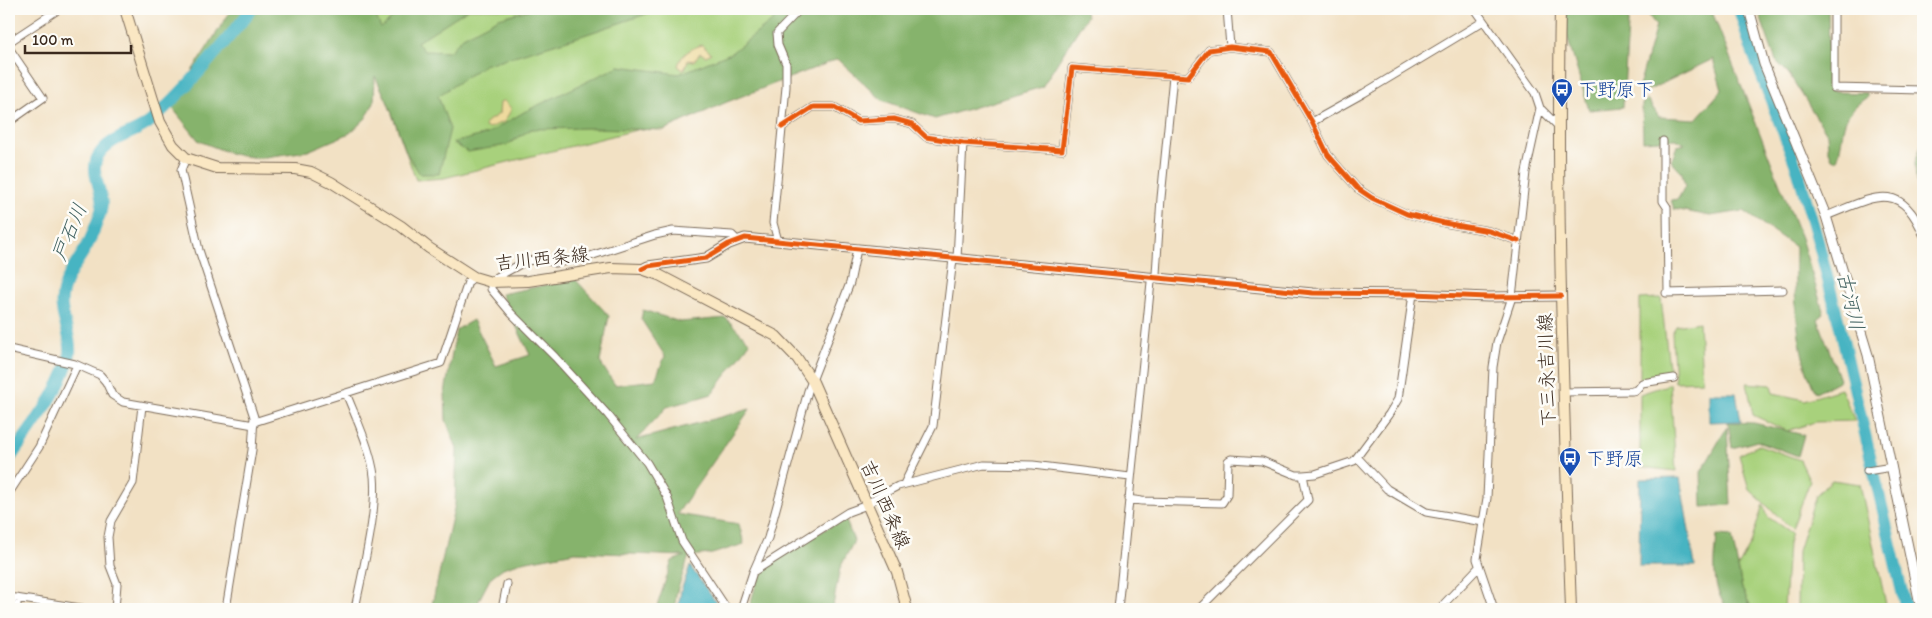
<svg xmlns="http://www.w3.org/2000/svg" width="1932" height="618" viewBox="0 0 1932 618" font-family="Itim,'Klee One',sans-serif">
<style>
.green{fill:#a8d17c;stroke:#727e4d}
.forest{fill:#86b36c;stroke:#606e45}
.sand{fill:#eeda9e;stroke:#94825e}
.water{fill:#47b4c2;stroke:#416f70}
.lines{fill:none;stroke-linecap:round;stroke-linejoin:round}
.river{stroke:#47b4c2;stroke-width:12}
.minor-casing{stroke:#7b6a58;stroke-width:9}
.tertiary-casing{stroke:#7b6a58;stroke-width:11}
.secondary-casing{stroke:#7b6a58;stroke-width:12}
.minor{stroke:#fff;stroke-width:7}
.tertiary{stroke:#fff;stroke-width:9}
.secondary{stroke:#fae7c3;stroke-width:10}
.cycleway-casing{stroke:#fdfcf7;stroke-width:8}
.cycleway{stroke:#e8590c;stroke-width:5}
.labels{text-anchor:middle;stroke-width:5;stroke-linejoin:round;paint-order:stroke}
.transit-label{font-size:19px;fill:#164399;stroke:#fdfcf7;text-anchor:start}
.street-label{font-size:19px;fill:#3b2a1e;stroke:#fdfcf7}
.water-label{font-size:20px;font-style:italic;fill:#406160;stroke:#fdfcf7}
</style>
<rect width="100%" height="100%" fill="#fdfcf7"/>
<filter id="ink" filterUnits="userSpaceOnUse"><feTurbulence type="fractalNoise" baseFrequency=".02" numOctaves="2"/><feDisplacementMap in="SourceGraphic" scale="10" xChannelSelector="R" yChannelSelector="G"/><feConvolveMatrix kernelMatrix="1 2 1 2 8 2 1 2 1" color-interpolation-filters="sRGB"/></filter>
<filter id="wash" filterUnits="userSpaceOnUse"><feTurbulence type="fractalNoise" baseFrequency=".0096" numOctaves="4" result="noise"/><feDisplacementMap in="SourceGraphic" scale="20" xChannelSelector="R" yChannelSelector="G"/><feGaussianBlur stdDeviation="1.12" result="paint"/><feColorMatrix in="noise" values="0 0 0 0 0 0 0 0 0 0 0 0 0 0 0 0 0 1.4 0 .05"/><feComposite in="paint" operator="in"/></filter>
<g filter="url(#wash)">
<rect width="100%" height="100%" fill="#f2e1c4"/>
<path class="green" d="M349,9H1048L818,37L668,122L444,178L416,180L383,89Z
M1661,298L1670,376L1640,378V299Z
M1699,322L1702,381L1675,382L1672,333L1676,326Z
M1747,383L1771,385L1773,393L1805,400L1841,389L1855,421L1815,422L1787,431L1753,415Z
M1670,384L1676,471L1640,467V394Z
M1759,445L1800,460L1810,481L1792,529L1749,489L1739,455Z
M1832,480L1860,484L1887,609H1797L1798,551L1816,495Z
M1763,504L1768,517L1791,533L1788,543L1784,609H1752L1742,589L1738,567L1751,543Z"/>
<path class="forest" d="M232,9H373L381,28L386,24L400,9H468L417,42L424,51L449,52L463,37L499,18L531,9H661L581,36L484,65L438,96L450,129L439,174H420L407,154L388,103L375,76L374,102L366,118L350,133L308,151L258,158L232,154L199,141L170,105Z
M784,9H1083L1087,16L1042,87L935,119L882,100L838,59L727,102L664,130L592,128L531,129L507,145L468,152L453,143L487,134L524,112L619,66L679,74L731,53L771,22Z
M1567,9H1711L1801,238L1824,314L1818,319L1840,380L1816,393C1795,353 1794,293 1795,247L1744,211L1710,216L1674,209L1671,200L1678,199L1685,186L1682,173L1671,161L1677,146L1685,144L1676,139L1643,141L1642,104L1647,99L1659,117L1696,119L1722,90L1713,59L1649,90L1639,86L1656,26L1646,11L1629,9L1623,107L1589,110L1566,33Z
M1760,9H1828L1830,89L1834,92L1867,93V97C1836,119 1847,130 1837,160L1832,158L1828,148L1827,134L1789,74L1776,61L1762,22Z
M1923,139V210L1919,206L1921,193L1916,181L1915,163Z
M575,279L609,316L600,362L615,385L655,380L665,356L641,319L643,310L680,322L726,318L750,343L712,394L667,407L636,440L750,409L677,514L739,524L744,544L712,554L689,556L676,594L675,609H656L672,561L685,556L575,552L522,562L503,568L491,577L479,600L477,609H431L455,504L457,449L446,420L445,393L456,330L473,320L496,366L530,355L501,294Z
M1728,422L1754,423L1804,435L1798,456L1757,441L1732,448Z
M1727,427L1731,505L1702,507L1701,472Z
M845,518L854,541L840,568L833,606L829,609H749L761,567Z
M1717,535L1732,536L1742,589L1752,609H1728C1710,588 1715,560 1717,535Z"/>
<path class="sand" d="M702,45L711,53L706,56L700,53L694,61L688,60L685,69H682L678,66C681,54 691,48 702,45Z
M503,100L510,107L511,110L504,122C496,123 492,130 485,127V123L499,114L500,103Z"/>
<path class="water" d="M1709,393H1736L1741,421L1709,422Z
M1680,478L1695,566H1639L1640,479Z
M690,566L721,609H678L681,590Z"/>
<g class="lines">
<path class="river" d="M1739,9L1750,45L1798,171L1819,245L1839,323L1906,609
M9,460C28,431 65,387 70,353C72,334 59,316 62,297C64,278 78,262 87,246C92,236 97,223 101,211C106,193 88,174 98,156C110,136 135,135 151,121C189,87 220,48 252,9"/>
</g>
</g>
<g filter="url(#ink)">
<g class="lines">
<g class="minor-casing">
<path id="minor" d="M1227,9L1230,47
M1475,9L1535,93L1540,108L1559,127
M1834,9V88L1923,90
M9,42L59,9
M9,48L43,98L9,122
M1312,122L1364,93L1482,22
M782,127L813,107H834L858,121L894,119L912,124L926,137L963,143L1062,150L1072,68L1188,77L1209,50L1230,47L1271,52L1312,122L1328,155L1357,188L1372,198L1407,214L1444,223L1489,231L1518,241
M1663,141V201L1667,207L1668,293
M186,158L181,170L199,250L254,417L252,450L226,609
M1826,216C1870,199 1900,177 1923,234
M778,241L773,223L786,87V64L778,45L777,33L800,9
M957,259L963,143
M1666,293L1783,290
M9,349L75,364L100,375L106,382L112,395L123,402L254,425
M1564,392L1632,391L1636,390L1642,383L1674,378
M346,393C356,418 368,443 373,469C380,505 362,572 355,609
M254,422L441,363L468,282L474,277
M1357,457L1387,489L1426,512L1483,522
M1867,471L1892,467
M904,484L933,426L953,259
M9,493L39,447L77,365
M1128,499L1142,501L1222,503L1227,495L1228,461L1231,459L1262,461L1296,475H1303L1315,474L1354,461L1389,414L1398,399L1413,294
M753,572L848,512L867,505L877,497L898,486L984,464L1033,465L1130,477
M9,597L87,609
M17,609V598
M115,609L117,584L110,566L108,537L111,521L133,483L142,406
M502,609L507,584
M727,609L682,541L667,497L647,463L608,415L555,357L511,313L491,289V282L497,277L526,261L542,259L555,263L581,259L655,235L673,231L732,235L737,240
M741,609L753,572L768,538L808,391L850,283L857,249
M1118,609L1151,282L1156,274L1161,198L1173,76
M1199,609L1308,500L1303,475
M1439,609L1479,567
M1494,609L1477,559L1487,498L1493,367L1497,342L1512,297L1526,172L1540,108"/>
</g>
<g class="tertiary-casing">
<path id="tertiary" d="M1749,9L1764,64L1826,216L1868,355L1921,609
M642,269L648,266L706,258L729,244L745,238L1313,293L1413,294L1488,297L1561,296"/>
</g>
<g class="secondary-casing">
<path id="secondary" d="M125,9L160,122L173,145L186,158L217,168L295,169L311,172L331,182L401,226L429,248L474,277L491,282L528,281L611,268L642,269L659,275L776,336L797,358L813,382L897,572L907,609
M1560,9C1556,209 1564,409 1571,609"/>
</g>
<use href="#minor" class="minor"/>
<use href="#tertiary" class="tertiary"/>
<use href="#secondary" class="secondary"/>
<g class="cycleway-casing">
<path id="cycleway" d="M782,127L813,107H834L858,121L894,119L912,124L926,137L963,143L1062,150L1072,68L1188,77L1209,50L1230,47L1271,52L1312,122L1328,155L1357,188L1372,198L1407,214L1444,223L1489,231L1518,241
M642,269L648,266L706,258L729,244L745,238L1313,293L1413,294L1488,297L1561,296"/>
</g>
<use href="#cycleway" class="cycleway"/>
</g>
</g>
<defs>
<g id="bus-pin" transform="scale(1.125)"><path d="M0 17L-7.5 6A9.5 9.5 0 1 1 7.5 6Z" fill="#1a4fb4" stroke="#fdfcf7"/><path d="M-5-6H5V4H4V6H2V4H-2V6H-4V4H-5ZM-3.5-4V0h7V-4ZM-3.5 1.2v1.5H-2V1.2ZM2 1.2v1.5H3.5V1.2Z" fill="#fff"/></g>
</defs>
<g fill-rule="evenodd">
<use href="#bus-pin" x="1562" y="89"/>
<use href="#bus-pin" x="1570" y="458"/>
</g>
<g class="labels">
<g class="transit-label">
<text x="1578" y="96">下野原下</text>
<text x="1586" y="465">下野原</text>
</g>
<g class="street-label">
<text transform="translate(542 258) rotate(-6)" y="7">吉川西条線</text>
<text transform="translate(1546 370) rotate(-92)" y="7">下三永吉川線</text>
<text transform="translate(886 504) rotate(66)" y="7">吉川西条線</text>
</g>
<g class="water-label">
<text transform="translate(69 232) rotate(-67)" y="7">戸石川</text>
<text transform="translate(1851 301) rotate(77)" y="7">古河川</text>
</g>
</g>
<rect width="1932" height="618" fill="none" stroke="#fdfcf7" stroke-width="30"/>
<path d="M25 45v8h106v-8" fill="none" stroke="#3b2a1e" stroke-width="2.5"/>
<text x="32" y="45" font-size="15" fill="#3b2a1e" stroke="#fdfcf7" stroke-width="4" paint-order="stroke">100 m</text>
</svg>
